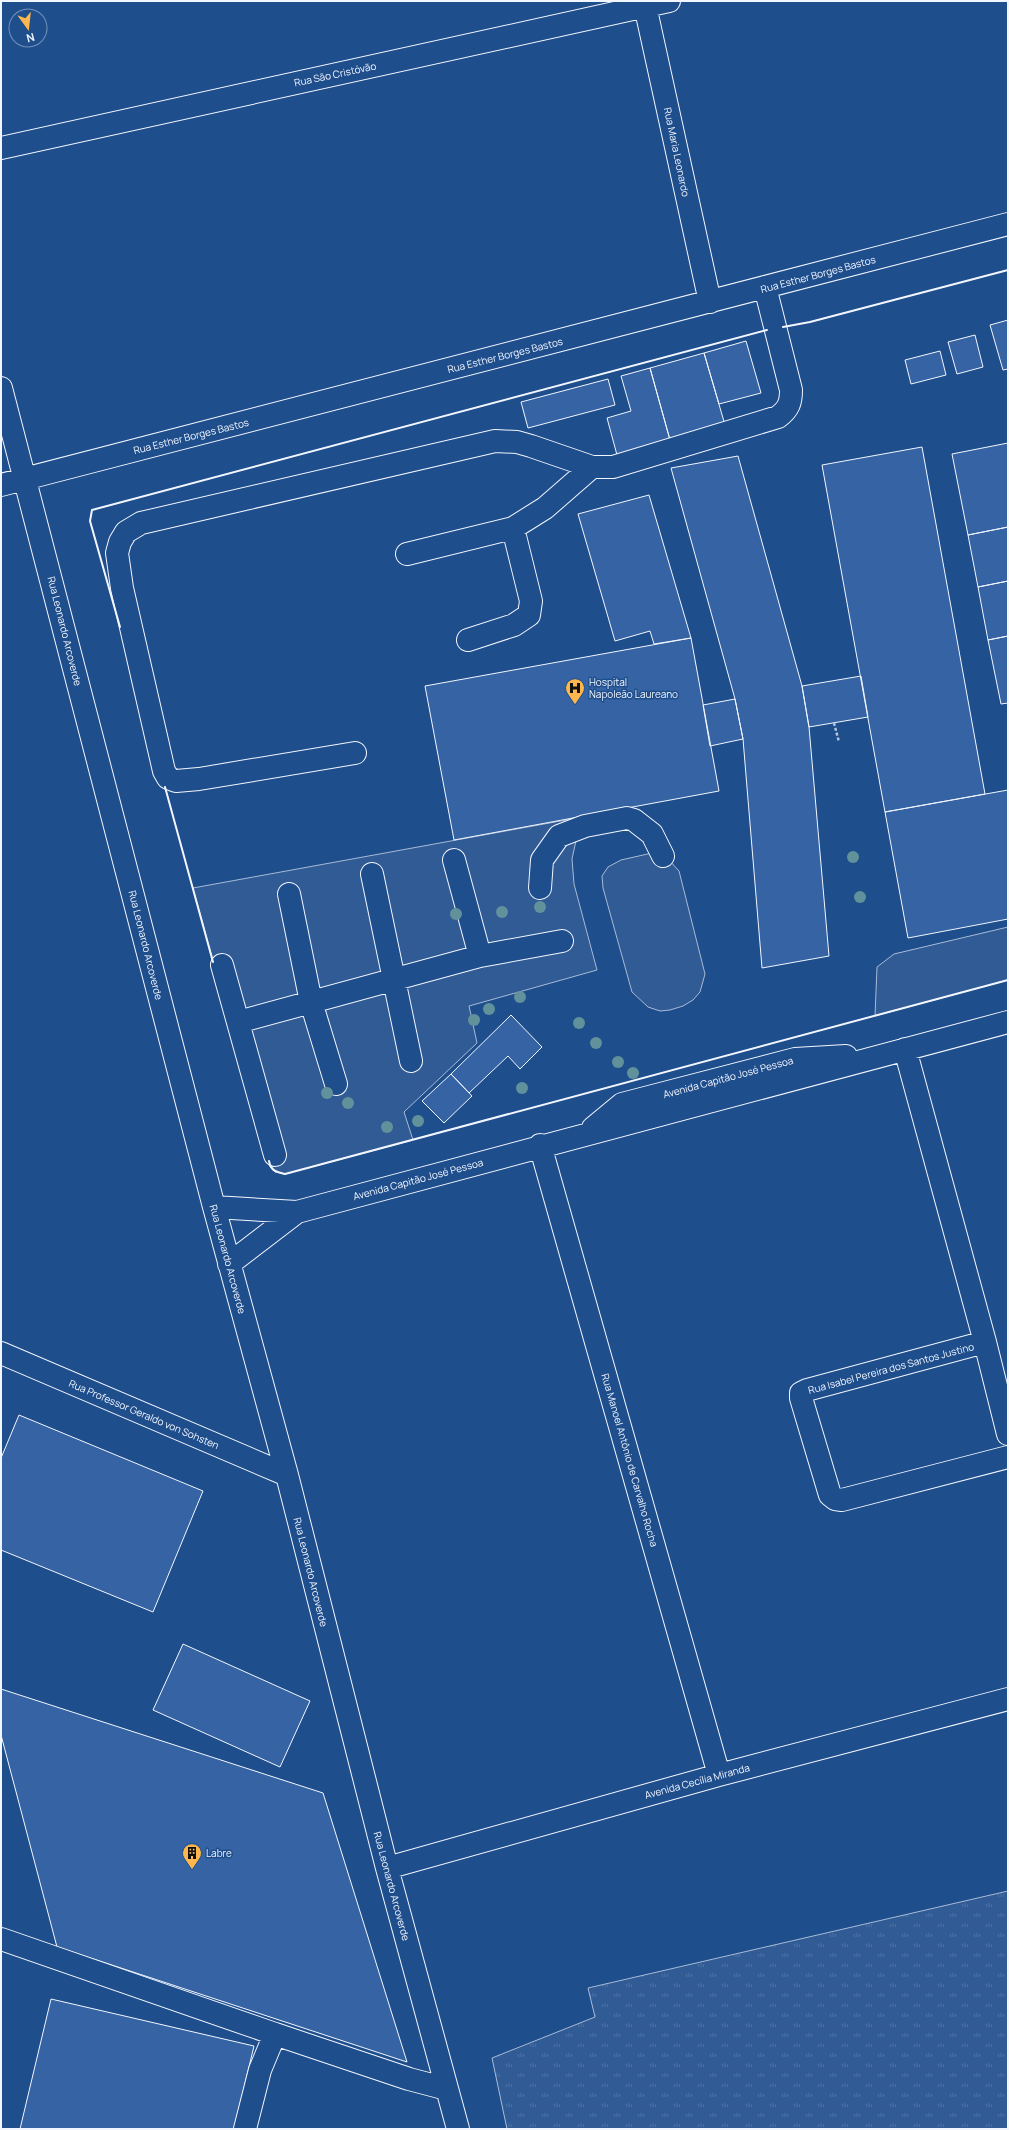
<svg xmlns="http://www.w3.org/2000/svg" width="1009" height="2130" viewBox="0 0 1009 2130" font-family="Manrope,sans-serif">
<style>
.grass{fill:url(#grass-tufts);stroke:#a8bbd7}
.built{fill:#305b95;stroke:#a8bbd7}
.building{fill:#3563a3;stroke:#f2f6ff}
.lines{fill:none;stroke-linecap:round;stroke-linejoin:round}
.minor-casing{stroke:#f2f6ff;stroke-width:24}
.path{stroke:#b3c4dc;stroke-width:2.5;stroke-dasharray:3 2;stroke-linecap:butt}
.minor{stroke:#1f4e8c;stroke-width:22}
.wall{stroke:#f2f6ff;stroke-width:2}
.tree{fill:#61919a}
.labels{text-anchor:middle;stroke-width:3;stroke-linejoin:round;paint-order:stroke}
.street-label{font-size:10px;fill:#f2f6ff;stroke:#1f4e8c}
.poi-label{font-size:10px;fill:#f2f6ff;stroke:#1f4e8c;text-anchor:start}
</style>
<defs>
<pattern id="grass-tufts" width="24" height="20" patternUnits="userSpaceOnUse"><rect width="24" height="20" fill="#305b95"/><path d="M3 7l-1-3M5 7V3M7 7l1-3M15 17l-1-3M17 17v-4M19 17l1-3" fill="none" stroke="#4e73a5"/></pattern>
</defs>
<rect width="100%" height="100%" fill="#1f4e8c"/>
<path class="grass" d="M1008,1891V2129H507L492,2058L595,2017L588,1988Z"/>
<path class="built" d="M577,818V836L572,859L574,884L597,970L469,1006L477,1043L404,1112L413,1140L285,1174L275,1172L270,1167L193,888Z
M652,853L668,859L679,871L705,974L700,992L693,1000L683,1006L670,1010L660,1011L648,1007L632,992L603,888L602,876L608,867L621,860Z
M1008,927V980L875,1016L877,967L894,954Z"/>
<path class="building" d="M1008,320V369L1003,370L990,325Z
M975,335L983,367L957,374L948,342Z
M746,341L761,393L719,404L704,353Z
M940,351L946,375L911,384L905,360Z
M704,353L725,425L670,440L650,368Z
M650,368L670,440L617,455L607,418L631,411L621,376Z
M608,379L615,405L528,428L521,402Z
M1008,443V527L968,535L952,454Z
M922,447L985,794L885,812L822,465Z
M738,456L802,686L809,727L829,956L762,968L743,739L735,699L671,468Z
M649,495L691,638L654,644L650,631L615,641L578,514Z
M1008,527V581L978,587L968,535Z
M1008,581V636L988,640L978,587Z
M1008,636V703L1001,704L988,640Z
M691,638L719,791L454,840L425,686Z
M861,676L868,717L809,727L802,686Z
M735,699L743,739L710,746L703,705Z
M1008,790V919L908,938L885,812Z
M511,1015L542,1047L520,1069L508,1056L469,1093L451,1074Z
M451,1074L472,1096L444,1123L422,1101Z
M19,1415L203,1491L153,1612L1,1550V1458Z
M183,1644L310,1701L280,1767L153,1710Z
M1,1689L323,1793L407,2062L57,1947L1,1735Z
M51,1999L254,2046L234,2129H20Z"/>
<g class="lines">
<g class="minor-casing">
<path id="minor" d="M644,1L710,302
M1,148L669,1
M1,388L214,1207L287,1475L387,1868L458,2129
M1,485L1008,224
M407,554L513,528L545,508L592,467
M468,640L514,625L529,615L531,601L513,528
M355,753L199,779L176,781L168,778L164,771L122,588L117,553L120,542L126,532L141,523L495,441L517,442L531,446L592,467H613L778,417C789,409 791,402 791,390L765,287
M454,860L480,956
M372,874L411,1061
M540,888L542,860L559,836L585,826L627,818L634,820L652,834L663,856
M289,894L311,1002L336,1084
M222,965L275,1155
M238,1022L480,956L562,941
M905,1049L985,1342L1008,1434
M593,1128L622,1104L795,1059L846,1056
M540,1145L719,1775
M214,1207L297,1212L1008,1022
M229,1264L297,1212
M985,1342L807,1390L801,1393V1398L830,1495L835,1499L842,1500L1008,1457
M1,1353L287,1475
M387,1868L719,1775L1008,1699
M1,1939L275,2034
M245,2129L260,2070L275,2034L409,2079L447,2089"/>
</g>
<path class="path" d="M834,723L839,742"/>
<use href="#minor" class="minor"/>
<path class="wall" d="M783,327L810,322L1008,270
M120,627L90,521L92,510L767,330
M165,787L213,962
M269,1161C271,1171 276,1172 285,1174L1008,980"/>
</g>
<g class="tree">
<circle cx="853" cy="857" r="6"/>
<circle cx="860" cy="897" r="6"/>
<circle cx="540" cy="907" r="6"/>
<circle cx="502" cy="912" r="6"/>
<circle cx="456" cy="914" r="6"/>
<circle cx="520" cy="997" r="6"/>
<circle cx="489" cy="1009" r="6"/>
<circle cx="474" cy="1020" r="6"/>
<circle cx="579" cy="1023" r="6"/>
<circle cx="596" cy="1043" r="6"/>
<circle cx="618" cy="1062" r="6"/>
<circle cx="633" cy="1073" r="6"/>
<circle cx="522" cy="1088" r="6"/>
<circle cx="327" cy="1093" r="6"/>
<circle cx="348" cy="1103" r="6"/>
<circle cx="418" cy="1121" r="6"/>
<circle cx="387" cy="1127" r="6"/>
</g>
<defs>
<g id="hospital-pin" transform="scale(1)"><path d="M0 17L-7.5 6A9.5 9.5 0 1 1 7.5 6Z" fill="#ffb74d" stroke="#1f4e8c"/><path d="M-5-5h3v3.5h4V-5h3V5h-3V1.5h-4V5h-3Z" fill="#111"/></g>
<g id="building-pin" transform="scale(1)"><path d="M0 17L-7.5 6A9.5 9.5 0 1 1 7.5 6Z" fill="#ffb74d" stroke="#1f4e8c"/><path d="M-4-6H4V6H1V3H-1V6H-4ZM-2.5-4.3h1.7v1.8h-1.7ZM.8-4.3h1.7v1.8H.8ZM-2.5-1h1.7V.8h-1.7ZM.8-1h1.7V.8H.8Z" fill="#111"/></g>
</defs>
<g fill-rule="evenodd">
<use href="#hospital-pin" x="575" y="688"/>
<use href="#building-pin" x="192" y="1853"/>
</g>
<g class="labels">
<g class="street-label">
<text transform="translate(335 74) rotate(-12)" y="4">Rua São Cristóvão</text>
<text transform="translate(677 152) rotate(78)" y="4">Rua Maria Leonardo</text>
<text transform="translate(818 274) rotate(-15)" y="4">Rua Esther Borges Bastos</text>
<text transform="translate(505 355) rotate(-14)" y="4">Rua Esther Borges Bastos</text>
<text transform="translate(191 436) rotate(-14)" y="4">Rua Esther Borges Bastos</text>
<text transform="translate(65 631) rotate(76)" y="4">Rua Leonardo Arcoverde</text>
<text transform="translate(146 945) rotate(76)" y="4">Rua Leonardo Arcoverde</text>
<text transform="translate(728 1077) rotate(-15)" y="4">Avenida Capitão José Pessoa</text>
<text transform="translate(418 1179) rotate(-15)" y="4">Avenida Capitão José Pessoa</text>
<text transform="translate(228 1259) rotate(75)" y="4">Rua Leonardo Arcoverde</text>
<text transform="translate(891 1368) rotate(-15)" y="4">Rua Isabel Pereira dos Santos Justino</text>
<text transform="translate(144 1414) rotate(23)" y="4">Rua Professor Geraldo von Sohsten</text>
<text transform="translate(630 1460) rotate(74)" y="4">Rua Manoel Antônio de Carvalho Rocha</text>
<text transform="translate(311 1572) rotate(76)" y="4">Rua Leonardo Arcoverde</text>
<text transform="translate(697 1781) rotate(-15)" y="4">Avenida Cecília Miranda</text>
<text transform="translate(392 1886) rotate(75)" y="4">Rua Leonardo Arcoverde</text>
</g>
<g class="poi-label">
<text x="589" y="686">Hospital<tspan x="589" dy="12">Napoleão Laureano</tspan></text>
<text x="206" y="1857">Labre</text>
</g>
</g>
<rect width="1009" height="2130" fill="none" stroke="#f2f6ff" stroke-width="4"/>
<g transform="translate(28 28) rotate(165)"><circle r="19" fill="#1f4e8c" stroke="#7391ba"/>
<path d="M0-3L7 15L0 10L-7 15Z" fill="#ffb74d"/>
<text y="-6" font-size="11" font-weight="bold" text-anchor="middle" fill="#f2f6ff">N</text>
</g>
</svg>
